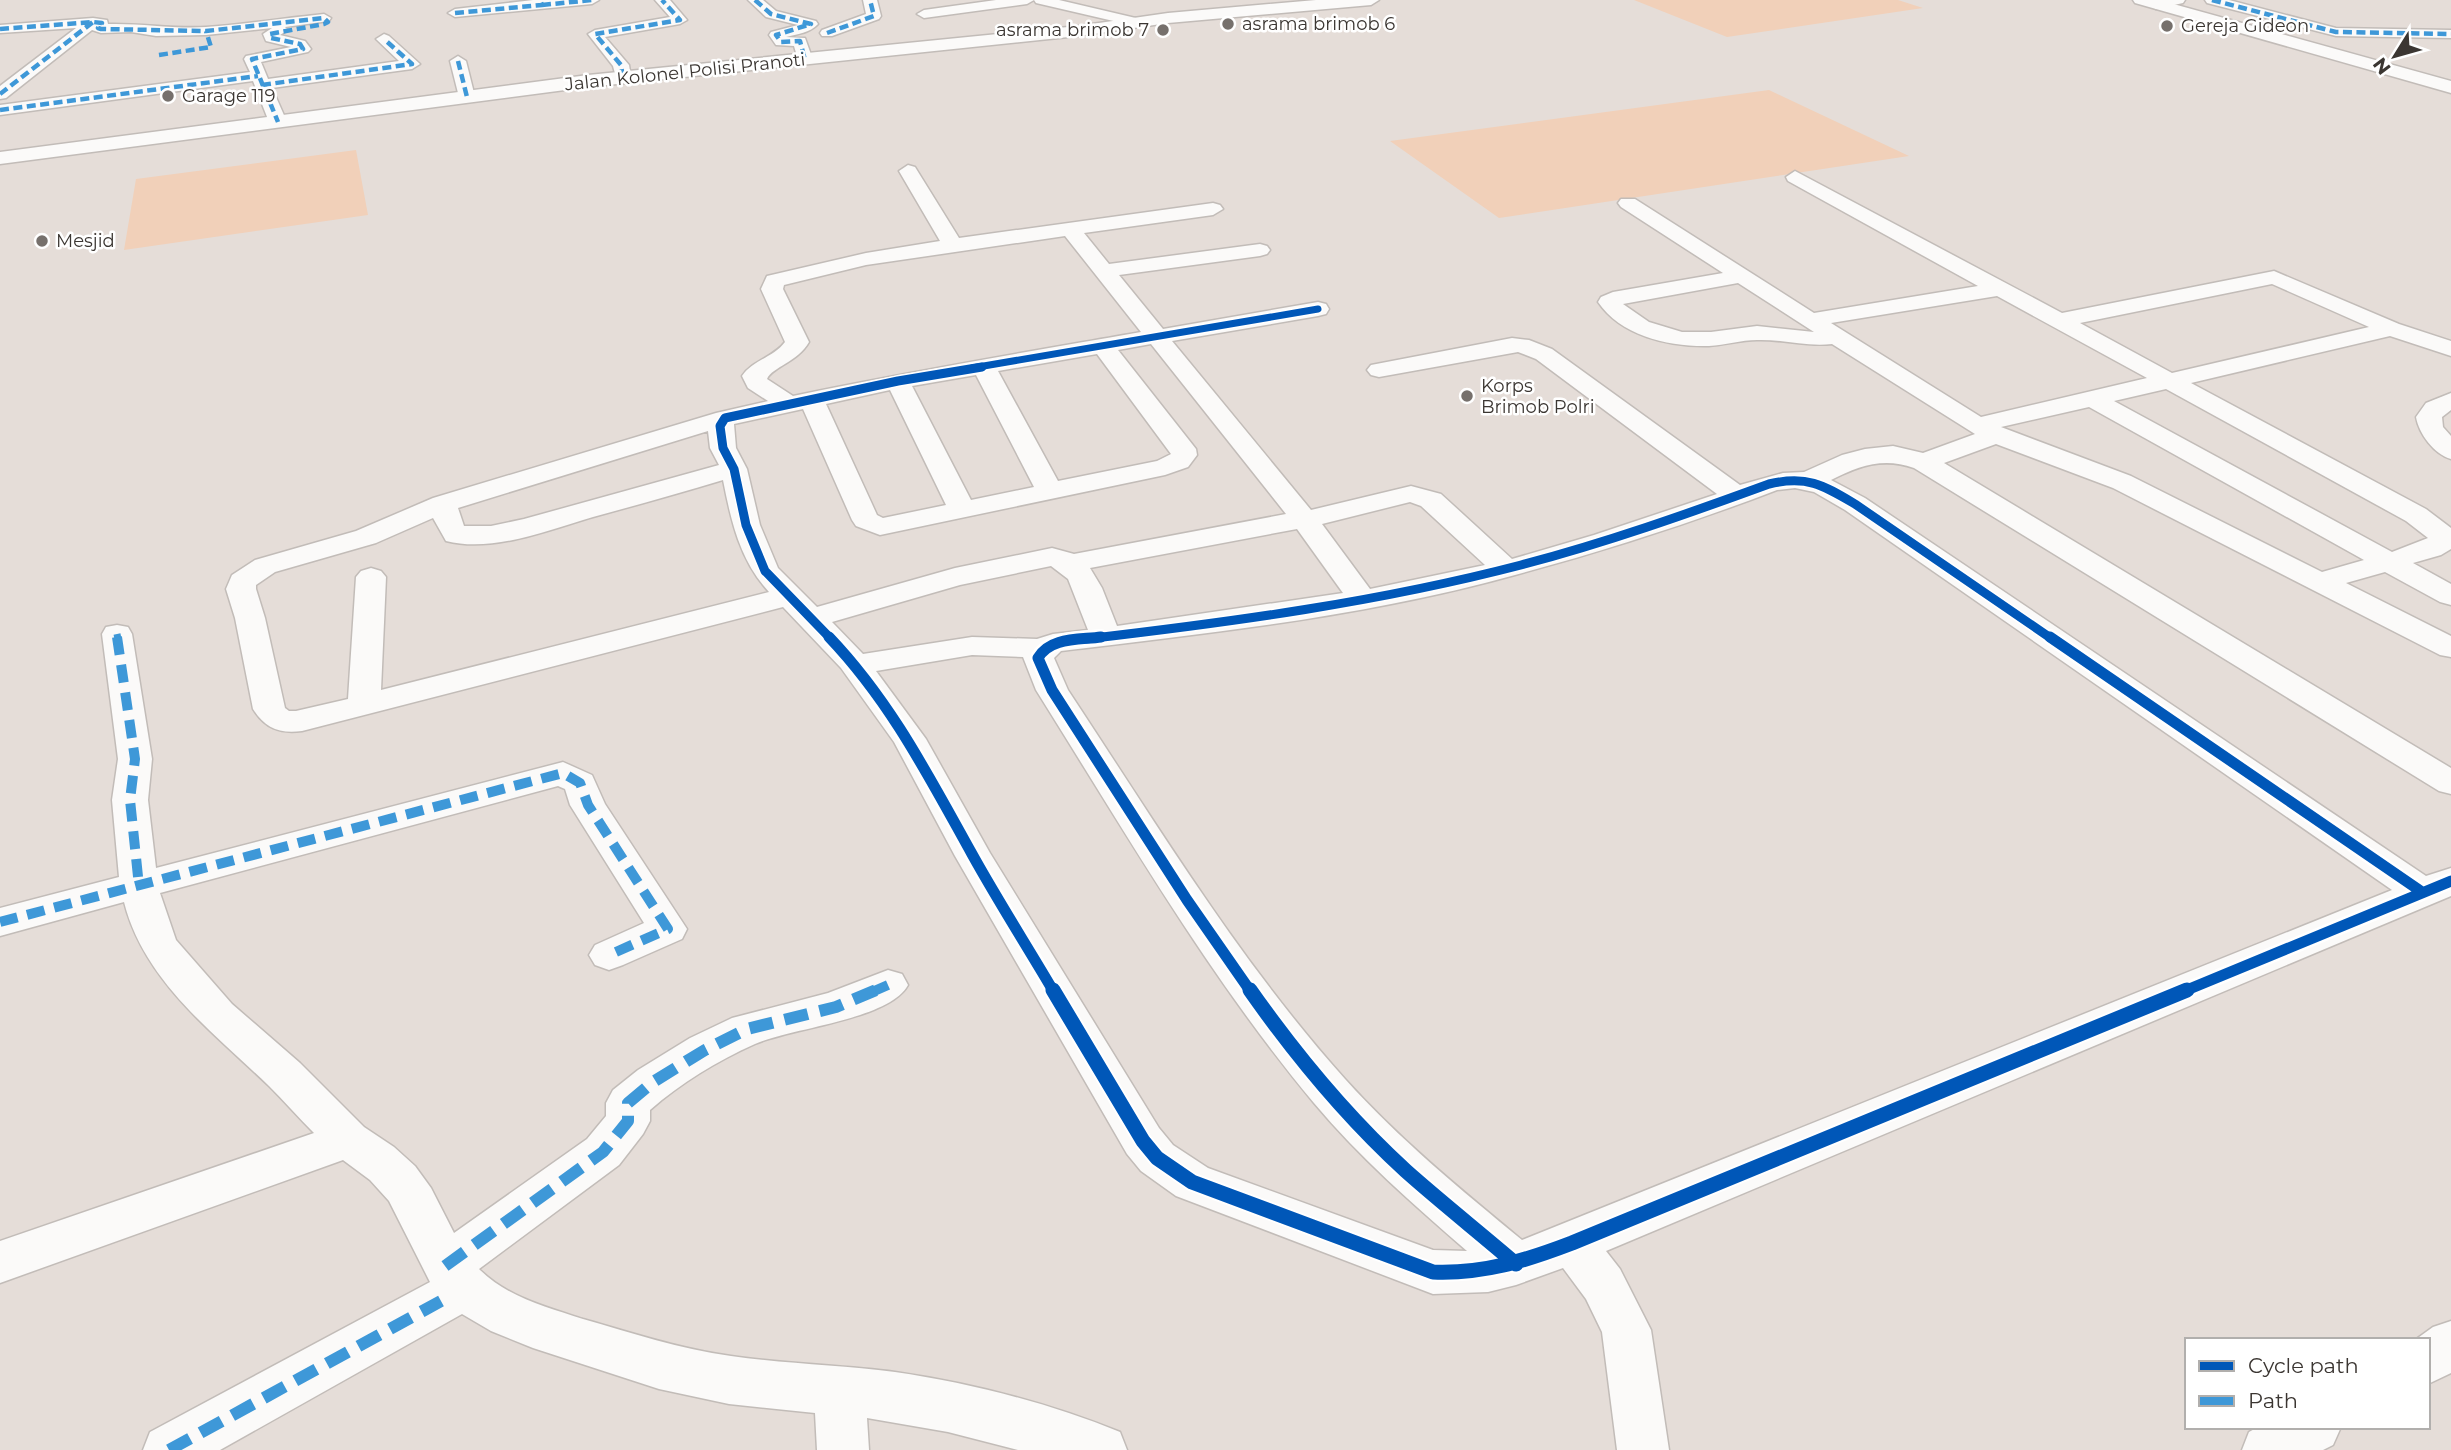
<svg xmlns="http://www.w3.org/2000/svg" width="2451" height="1450" viewBox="0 0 2451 1450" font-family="Montserrat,sans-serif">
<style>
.green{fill:#f1d0b9}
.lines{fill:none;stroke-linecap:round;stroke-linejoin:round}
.street-casing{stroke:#c2bcb8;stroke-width:3}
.secondary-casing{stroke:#c2bcb8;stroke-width:3}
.primary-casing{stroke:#c2bcb8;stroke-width:3}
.street{fill:#fbfaf9;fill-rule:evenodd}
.secondary{fill:#fbfaf9;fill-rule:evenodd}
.primary{fill:#fbfaf9;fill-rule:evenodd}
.quiet-far3{stroke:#3e98d8;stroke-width:4.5;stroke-dasharray:9 4.5;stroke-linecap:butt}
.quiet-far2{stroke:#3e98d8;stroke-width:7;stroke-dasharray:14 7;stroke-linecap:butt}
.quiet-far1{stroke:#3e98d8;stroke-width:10;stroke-dasharray:18 10;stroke-linecap:butt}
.quiet{stroke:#3e98d8;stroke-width:12;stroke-dasharray:24 12;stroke-linecap:butt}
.cycleway-far3-casing{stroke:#fff;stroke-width:10}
.cycleway-far2-casing{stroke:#fff;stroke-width:12}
.cycleway-far1-casing{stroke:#fff;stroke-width:16}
.cycleway-casing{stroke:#fff;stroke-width:19}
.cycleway-far3{stroke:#0057b8;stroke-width:7}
.cycleway-far2{stroke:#0057b8;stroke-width:9}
.cycleway-far1{stroke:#0057b8;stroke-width:11}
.cycleway{stroke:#0057b8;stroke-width:15}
.poi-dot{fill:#76706c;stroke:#fff;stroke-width:2.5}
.labels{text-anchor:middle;stroke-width:5;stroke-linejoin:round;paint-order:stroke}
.far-poi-label{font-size:18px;fill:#3b3632;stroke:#fff;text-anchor:start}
.far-street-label{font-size:18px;fill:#3b3632;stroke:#fff}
</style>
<rect width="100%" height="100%" fill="#e5ddd8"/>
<path class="green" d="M1634,0H1898L1923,8L1727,37Z
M1769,90L1909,156L1499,218L1390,141Z
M356,150L368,215L124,250L136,179Z"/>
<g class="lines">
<g class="street-casing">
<path id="street" d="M533,0H599L592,4L455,17L448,13L455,9Z
M655,0H670L687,20L680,24L605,37L629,65L631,78L629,81H617L613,66L588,34L595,30L670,17Z
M748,0H763L776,11L816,21L818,24C810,33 797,34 786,37L805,38L813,60L811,63H799L794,46L776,45L769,35L771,32L798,25L766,17Z
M863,0H877L881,16L879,19L832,36H822L820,33L822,30L866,14Z
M996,0H1059L1140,19L1142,22L1135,26L1036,3L1034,0L1027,4L924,18L917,14L924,10Z
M2205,0H2229L2336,28L2451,30V38L2336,36L2207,3Z
M324,14L331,18L329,21L285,27L288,30L280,35L305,41L311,49L308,52L261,62L268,79L399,61L376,39L384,34L389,36L420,64L412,69L272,88L287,122L278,127L269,122L253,81L0,115V105L250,72L244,59L246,56L291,47L266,41L263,34L272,28L206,35L156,36L131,32L101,33L92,30L6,98L0,99V86L76,28L0,33V25L93,18L107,20L108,24C141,23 173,29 206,27C245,24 285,18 324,14Z
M458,56L466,61L475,97L473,101H461L459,97L450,61Z
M908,165L915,167L959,238L1213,203L1220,205L1223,209L1213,215L1084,233L1109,264L1260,244L1267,246L1270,250L1267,254L1260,256L1119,275L1163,329L1318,302L1326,304L1329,309L1326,314L1318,316L1172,341L1311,510L1411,486L1441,494L1512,559L1594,535L1717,494L1536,359L1518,352L1379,377L1371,375L1367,370L1371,365L1512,338L1529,340L1552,349L1740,485L1783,473L1804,472L1842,455L1865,449L1893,446L1923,453L1975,434L1832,344C1806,347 1782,339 1757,340C1741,340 1725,345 1709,346C1669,347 1621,336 1598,302L1601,297L1613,292L1723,273L1621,207L1618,203L1621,199H1635L1814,313L1978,286L1788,181L1786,177L1795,171L2062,313L2274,271L2399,324L2451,341V356L2390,336L2191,383L2426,509L2451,528V549L2441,555L2413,563L2451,584V605L2440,602L2385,572L2346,583L2451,636V657L2440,655L2113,488L1996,444L1944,463L2451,768V794L2439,791L1914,468C1883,457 1859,466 1831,480L1865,498L2426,876L2451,868V896L1606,1251L1620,1269L1651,1330L1669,1450H1617L1602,1332L1586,1299L1563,1268L1516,1285L1488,1292L1433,1294L1176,1196L1141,1171L1127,1154L955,856L894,742L841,668L783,607L302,731C279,734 265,728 253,709L235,618L226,589L232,575L255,560L356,531L433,498L716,413L768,401L748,388L742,376C753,360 774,357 785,342L761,289L767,276L866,253L940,241L899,171ZM1065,236L1141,332C1027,352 907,372 793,396L767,379C772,367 798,362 809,342L783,289L784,285L866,265ZM1738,283L1814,332L1757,326L1711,332H1682L1649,322L1623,304ZM2272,284L2369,327L2172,373L2080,323ZM1997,296L2147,378L1981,417L1831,323ZM1151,344L1286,514L1074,554L1052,548L955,568L817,607L778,568L760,525L747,469L736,448L734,424L803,409L852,520L856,526L880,535L1165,475L1188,467L1197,455L1196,449L1118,350ZM1097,354L1171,454L1157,461L1058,481L998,371ZM976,375L1034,487L971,500L912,386ZM2166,389L2406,521L2428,538L2392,552L2114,401ZM890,390L946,505L883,518L877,515L872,504L826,404ZM2089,407L2364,560L2322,572L2131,476L2001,427ZM708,431L710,448L719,465L524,519L491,526H464L458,508ZM723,480C731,521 740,561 769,592L381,690L386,577L381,571L371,568L361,571L356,577L348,699L296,711H289L285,708L265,618L256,589V585L275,572L376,543L433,518L446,541C493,553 548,530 593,517C637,505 680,493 723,480ZM1795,488L1814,492L1845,510L2392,890L1522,1240C1460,1189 1399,1139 1345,1079C1239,961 1156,823 1068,690L1054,658L1061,651C1213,633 1368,616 1515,575C1604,551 1691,523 1777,490ZM1410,502L1421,506L1485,565L1370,589L1322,524ZM1297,529L1343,593L1117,626L1102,588L1090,568ZM1051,566L1068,579L1088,630L1053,634L1037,639L972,637L863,654L832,622L960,585ZM972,655L1023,657L1036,690C1124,830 1208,976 1314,1103C1360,1158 1413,1204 1467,1251L1433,1250L1208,1168L1173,1145L1159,1128L990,853L926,739L876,671Z
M2451,393V410L2442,417L2443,427L2451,436V459C2434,454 2419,434 2416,417L2426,403Z
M117,625L128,627L132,634L152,759L148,800L156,868L563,762L592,775L605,804L687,929L682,939L623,965L609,970L595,965L589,955L595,945L644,923L570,805L565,789L558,786L160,893L176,940L232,1004L300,1063L364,1127L394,1147L415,1166L431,1188L454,1233L587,1139L606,1116V1103L613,1090L638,1070L690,1038L732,1018L828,993L888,970L902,974L908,985C889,1020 790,1028 755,1044C717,1061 681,1083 650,1110V1121L643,1134L619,1165L479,1269C507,1297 546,1307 583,1319C632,1333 680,1349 731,1356C786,1364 840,1365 895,1372C970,1383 1049,1403 1120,1432L1127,1450H1018L948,1432L867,1418L869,1450H817L815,1413L729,1404L659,1389L533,1348L491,1331L462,1314L220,1450H143L150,1432L430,1282L389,1201L370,1180L343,1160L0,1283V1241L314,1133C299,1118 284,1101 269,1086C213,1032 144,981 124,902L0,936V908L119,877L112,800L118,759L102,634L106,627Z
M2451,1321V1373L2428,1384V1340H2415L2433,1327Z
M2258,1427H2341L2333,1445L2323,1450H2242L2249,1432Z"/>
</g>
<g class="secondary-casing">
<path id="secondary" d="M1316,0H1379L1371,5L1168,23L1078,36L588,87L0,164V152L588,75L1078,26L1168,13Z
M2185,0L2183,3L2156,9L2148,4L2152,0Z"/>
</g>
<g class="primary-casing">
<path id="primary" d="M2133,0H2159L2451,81V93L2135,3Z"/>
</g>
<use href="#street" class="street"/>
<use href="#secondary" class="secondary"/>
<use href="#primary" class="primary"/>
<path class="quiet-far3" d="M755,0L771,14L811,24L776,35L781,42L800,41L805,60
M2212,0L2336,32L2451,34
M542,5L592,0
M455,13L542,5L540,0
M0,29L93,22L102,23L98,28L101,29L206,31L324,18L328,22L324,24L270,34L271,38L300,44L303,49L252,59L278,122
M827,33L874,16L870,0
M159,55L211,47L206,31
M458,61L467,97
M623,78L621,65L595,34L680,20L662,0
M262,85L412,64L384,39
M0,94L93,22
M0,110L258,76"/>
<path class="quiet-far2" d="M117,634L118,639"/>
<path class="quiet-far1" d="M117,637L135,759L130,800L139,886
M0,922L563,773L580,783L588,805L668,929L609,955
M872,992L888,985"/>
<path class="quiet" d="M445,1266L603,1152L628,1121V1103L653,1082L705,1050L747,1029L836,1007L876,990
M169,1450L441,1301"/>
<g class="cycleway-far3-casing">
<path id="cycleway-far3" d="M972,368L1318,309"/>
</g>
<g class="cycleway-far2-casing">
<path id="cycleway-far2" d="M831,639L765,571L746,525L734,469L723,448L720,426L725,418L898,381L982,367
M1086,639C1232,622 1379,602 1521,565C1605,543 1687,514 1769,484C1807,475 1823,485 1855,504L2052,639"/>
</g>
<g class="cycleway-far1-casing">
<path id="cycleway-far1" d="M829,637C891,702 929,777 972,854C998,901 1027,946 1054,992
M1101,637C1079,640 1050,637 1038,658L1052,690L1187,900L1251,992
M2050,637L2422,892
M2182,992L2451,881"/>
</g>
<g class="cycleway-casing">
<path id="cycleway" d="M1053,990L1143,1141L1157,1158L1192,1182L1433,1272C1483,1274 1525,1261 1572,1243L2187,990
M1250,990C1295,1054 1348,1118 1406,1171C1442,1203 1480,1233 1516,1264"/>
</g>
<use href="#cycleway-far3" class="cycleway-far3"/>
<use href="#cycleway-far2" class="cycleway-far2"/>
<use href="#cycleway-far1" class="cycleway-far1"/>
<use href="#cycleway" class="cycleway"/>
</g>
<g class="poi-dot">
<circle cx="1228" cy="24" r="7"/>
<circle cx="2167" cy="26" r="7"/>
<circle cx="1163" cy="30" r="7"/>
<circle cx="168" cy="96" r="7"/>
<circle cx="42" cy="241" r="7"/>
<circle cx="1467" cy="396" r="7"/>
</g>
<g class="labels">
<g class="far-poi-label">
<text x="1242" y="30">asrama brimob 6</text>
<text x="2181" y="32">Gereja Gideon</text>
<text x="1149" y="36" text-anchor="end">asrama brimob 7</text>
<text x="182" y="102">Garage 119</text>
<text x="56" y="247">Mesjid</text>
<text x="1481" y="392">Korps<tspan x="1481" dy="21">Brimob Polri</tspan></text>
</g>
<g class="far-street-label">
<text transform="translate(685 72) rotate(-6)" y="6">Jalan Kolonel Polisi Pranoti</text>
</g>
</g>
<rect x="2185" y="1338" width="245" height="91" fill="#ffffff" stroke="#b1afad" stroke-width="2"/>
<rect x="2199" y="1361" width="35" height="10" fill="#0057b8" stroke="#b1afad" stroke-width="2"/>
<text x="2248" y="1373" font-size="21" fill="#3b3632">Cycle path</text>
<rect x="2199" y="1396" width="35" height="10" fill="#3e98d8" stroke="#b1afad" stroke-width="2"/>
<text x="2248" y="1408" font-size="21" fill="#3b3632">Path</text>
<g transform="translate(2395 56) rotate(233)" stroke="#ffffff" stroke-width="5" paint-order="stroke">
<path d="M0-5L12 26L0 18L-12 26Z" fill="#3b3632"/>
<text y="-10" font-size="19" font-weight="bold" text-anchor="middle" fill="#3b3632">N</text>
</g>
</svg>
